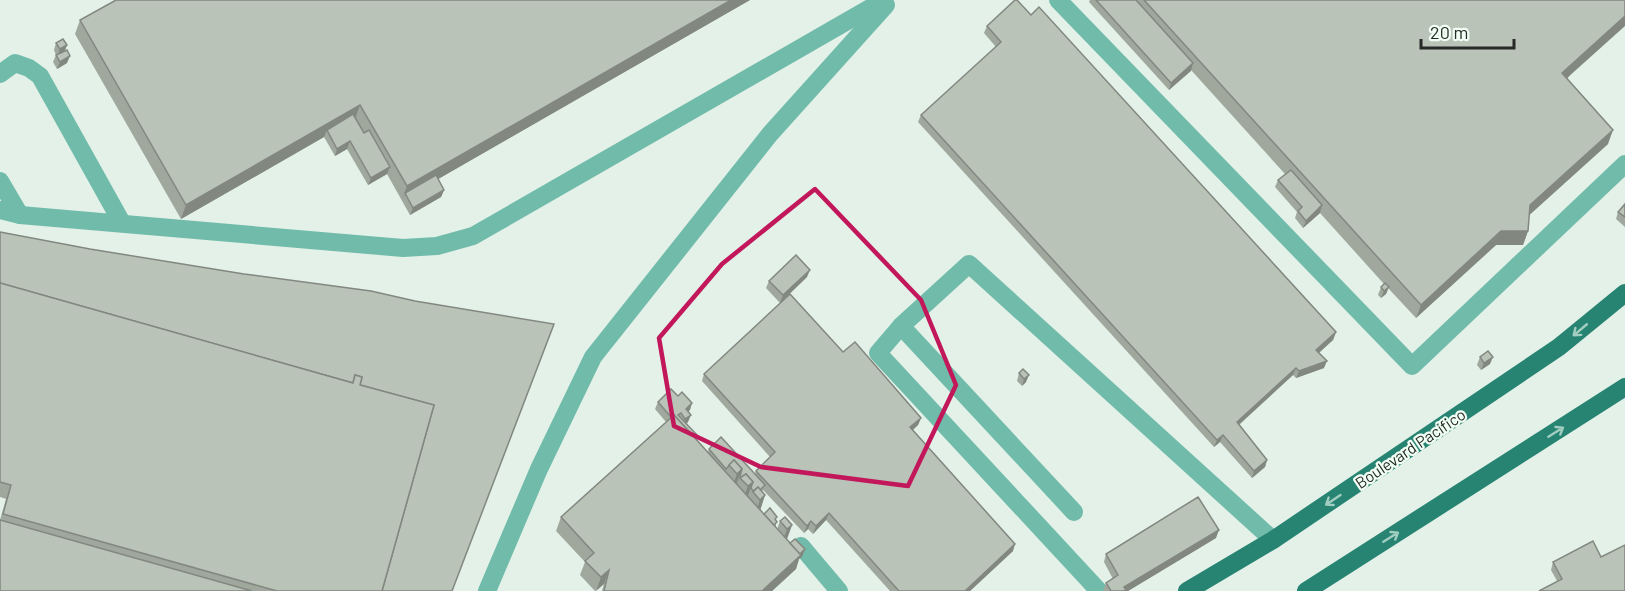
<svg xmlns="http://www.w3.org/2000/svg" width="1625" height="591" font-family="Barlow,sans-serif">
<style>
.lines{fill:none;stroke-linecap:round;stroke-linejoin:round}
.lane{stroke:#71bbaa;stroke-width:18}
.primary{stroke:#288472;stroke-width:18}
.wall{fill:#a0a89d}
.shaded-wall{fill:#828880}
.building{fill:#bac3b7;stroke:#828880;stroke-width:1.5}
.oneway{stroke:#a1cec1}
.marked{fill:none;stroke:#c2185b;stroke-width:4.5;stroke-linejoin:round}
.labels{text-anchor:middle;dominant-baseline:central;stroke-width:4.5;stroke-linejoin:round;paint-order:stroke}
.street-label{font-size:16px;fill:#262b28;stroke:#f1fff5}
</style>
<rect width="100%" height="100%" fill="#e3f1e8"/>
<g class="lines">
<g class="lane">
<polyline points="1058,0 1412,366 1625,164"/>
<polyline points="0,74 15,63 29,68 40,76 122,223"/>
<polyline points="0,181 20,215"/>
<polyline points="0,210 20,215 403,248 437,246 473,236 884,0"/>
<polyline points="901,326 1074,512"/>
<polyline points="801,546 839,591"/>
<polyline points="487,591 539,469 593,357 770,134 886,5"/>
<polyline points="1099,591 878,353 901,326 969,264 1273,540"/>
</g>
<g class="primary">
<polyline points="1187,591 1273,540 1559,347 1625,293"/>
<polyline points="1306,591 1625,387"/>
</g>
</g>
<g class="wall">
<polygon points="116,0 750,0 438,179 444,190 441,197 410,215 387,174 368,185 347,149 335,156 324,137 181,219 75,34 80,20"/>
<polygon points="1090,0 1625,0 1567,79 1608,144 1529,215 1528,231 1523,245 1496,245 1416,318 1388,288 1386,294 1381,298 1378,295 1381,287 1384,284 1320,213 1303,228 1295,218 1297,212 1275,187 1278,180 1285,174 1191,70 1169,90 1089,2"/>
<polygon points="1031,15 1336,332 1333,340 1319,353 1324,368 1296,378 1293,375 1239,425 1267,460 1265,467 1252,478 1220,442 1214,447 918,122 921,115 996,47 984,33 987,26"/>
<polygon points="56,43 67,45 65,51 67,63 57,69 53,62 56,55 54,50"/>
<polygon points="1625,204 1625,227 1616,219 1618,212"/>
<polygon points="0,232 452,591 0,591 0,520 6,499 0,497"/>
<polygon points="807,277 780,303 766,288 769,281"/>
<polygon points="843,352 921,418 918,425 913,430 1013,551 970,591 890,591 826,520 813,534 808,529 804,533 763,490 762,492 765,495 760,510 764,514 776,520 776,527 777,529 780,521 792,525 787,539 802,557 799,559 796,569 772,591 602,591 604,584 595,591 580,575 585,562 556,531 561,517 666,422 655,409 658,402 678,396 692,403 688,411 688,422 686,424 696,439 708,452 709,449 755,474 756,471 770,457 702,381 704,374"/>
<polygon points="1480,357 1490,364 1481,370 1477,365"/>
<polygon points="1023,369 1026,382 1022,386 1017,381 1019,373"/>
<polygon points="1216,538 1128,591 1103,591 1106,583 1113,579 1104,562 1106,554"/>
<polygon points="1601,557 1557,581 1551,570 1553,562"/>
</g>
<g class="shaded-wall">
<polygon points="731,0 750,0 407,197 405,193 402,200 407,186"/>
<polygon points="1625,16 1625,26 1557,87 1562,73"/>
<polygon points="67,45 64,52 57,57 60,49"/>
<polygon points="70,56 67,63 57,69 60,62"/>
<polygon points="1193,63 1191,71 1169,90 1171,83"/>
<polygon points="360,105 355,119 327,130 324,137 181,219 186,205"/>
<polygon points="1613,130 1608,144 1525,219 1530,205"/>
<polygon points="350,141 347,149 335,156 337,149"/>
<polygon points="390,167 387,174 368,185 371,178"/>
<polygon points="444,190 441,197 410,215 413,208"/>
<polygon points="1322,205 1320,213 1303,228 1306,221"/>
<polygon points="1501,231 1528,231 1523,245 1496,245 1416,318 1421,305"/>
<polygon points="810,270 807,277 780,303 783,295"/>
<polygon points="1389,287 1386,294 1381,298 1384,291"/>
<polygon points="1336,332 1333,340 1314,357 1316,350"/>
<polygon points="1493,357 1490,364 1481,370 1484,363"/>
<polygon points="1327,361 1324,368 1296,378 1299,371"/>
<polygon points="1296,368 1293,375 1234,429 1237,422"/>
<polygon points="1029,375 1026,382 1022,386 1024,379"/>
<polygon points="692,403 690,410 683,416 686,409"/>
<polygon points="691,415 688,422 682,427 685,419"/>
<polygon points="921,418 918,425 907,435 910,427"/>
<polygon points="1223,435 1220,442 1214,447 1217,440"/>
<polygon points="1267,460 1265,467 1252,478 1254,471"/>
<polygon points="742,469 735,488 730,493 737,474"/>
<polygon points="753,482 746,501 741,505 748,486"/>
<polygon points="765,495 759,514 753,519 760,500"/>
<polygon points="829,513 826,520 813,534 816,526"/>
<polygon points="811,521 808,529 804,533 807,526"/>
<polygon points="792,525 785,544 780,548 787,529"/>
<polygon points="1219,530 1216,538 1128,591 1123,591 1124,587"/>
<polygon points="1015,544 1013,551 970,591 965,591"/>
<polygon points="805,549 802,557 799,559 796,569 772,591 762,591"/>
<polygon points="609,570 604,584 596,591 601,577"/>
</g>
<g class="building">
<polygon points="116,0 731,0 407,186 360,105 186,205 80,20"/>
<polygon points="1015,0 1017,0 1031,15 1039,7 1336,332 1316,350 1327,361 1299,371 1296,368 1237,422 1267,460 1254,471 1223,435 1217,440 921,115 1001,42 987,26"/>
<polygon points="1096,0 1136,0 1193,63 1171,83"/>
<polygon points="1144,0 1625,0 1625,16 1562,73 1613,130 1530,205 1528,231 1501,231 1421,305"/>
<polygon points="63,39 67,45 60,49 56,43"/>
<polygon points="67,50 70,56 60,62 56,55"/>
<polygon points="353,114 364,133 369,130 390,167 371,178 350,141 337,149 327,130"/>
<polygon points="1291,170 1322,205 1306,221 1298,211 1302,207 1278,180"/>
<polygon points="436,175 444,190 413,208 405,193"/>
<polygon points="1625,204 1625,217 1618,212"/>
<polygon points="0,232 90,249 244,274 371,291 415,301 554,324 452,591 382,591 434,405 360,385 362,377 355,375 353,383 0,283"/>
<polygon points="796,255 810,270 783,295 769,281"/>
<polygon points="0,283 353,383 355,375 362,377 360,385 434,405 382,591 277,591 3,514 11,485 0,482"/>
<polygon points="1385,283 1389,287 1384,291 1381,287"/>
<polygon points="790,294 843,352 855,342 921,418 910,427 1015,544 965,591 899,591 829,513 816,526 811,521 807,526 756,471 775,452 704,374"/>
<polygon points="1488,351 1493,357 1484,363 1480,357"/>
<polygon points="1023,369 1029,375 1024,379 1019,373"/>
<polygon points="671,389 678,396 682,392 692,403 686,409 691,415 685,419 681,413 678,415 698,436 695,438 674,415 671,417 658,402"/>
<polygon points="674,415 801,555 762,591 604,591 609,570 601,577 585,561 594,553 561,517"/>
<polygon points="721,437 765,485 760,490 758,487 753,491 751,488 753,482 746,474 741,477 740,476 742,469 734,460 726,469 709,449"/>
<polygon points="734,460 742,469 737,474 729,465"/>
<polygon points="746,474 753,482 748,486 740,478"/>
<polygon points="758,487 765,495 760,500 753,492"/>
<polygon points="1198,497 1219,530 1124,587 1126,590 1124,591 1111,591 1106,583 1118,575 1106,554"/>
<polygon points="770,508 777,517 775,519 777,522 774,525 764,514"/>
<polygon points="785,517 792,525 787,529 780,521"/>
<polygon points="0,520 252,591 0,591"/>
<polygon points="795,539 805,549 800,554 790,543"/>
<polygon points="1593,541 1601,557 1625,545 1625,591 1539,591 1562,579 1553,562"/>
</g>
<defs><path id="oneway-shaft" d="M-6 0H5M1.5-3L5.5 0L1.5 3" fill="none" stroke-width="1.6" stroke-linecap="round" stroke-linejoin="round" transform="scale(1.5)"/></defs>
<g class="oneway">
<use href="#oneway-shaft" transform="translate(1580 330) rotate(140)"/>
<use href="#oneway-shaft" transform="translate(1556 432) rotate(-32)"/>
<use href="#oneway-shaft" transform="translate(1333 500) rotate(146)"/>
<use href="#oneway-shaft" transform="translate(1391 537) rotate(-32)"/>
</g>
<path class="marked" d="M815,189l106,111 35,85 -48,101 -147,-19 -87,-41 -15,-88 63,-74z"/>
<g class="labels">
<g class="street-label">
<text transform="translate(1410 448) rotate(-34)">Boulevard Pacífico</text>
</g>
</g>
<path d="M1421 39v9h93v-9" fill="none" stroke="#262b28" stroke-width="3"/>
<text x="1430" y="39" font-size="18" fill="#262b28" stroke="#f1fff5" stroke-width="4.5" paint-order="stroke">20 m</text>
</svg>
